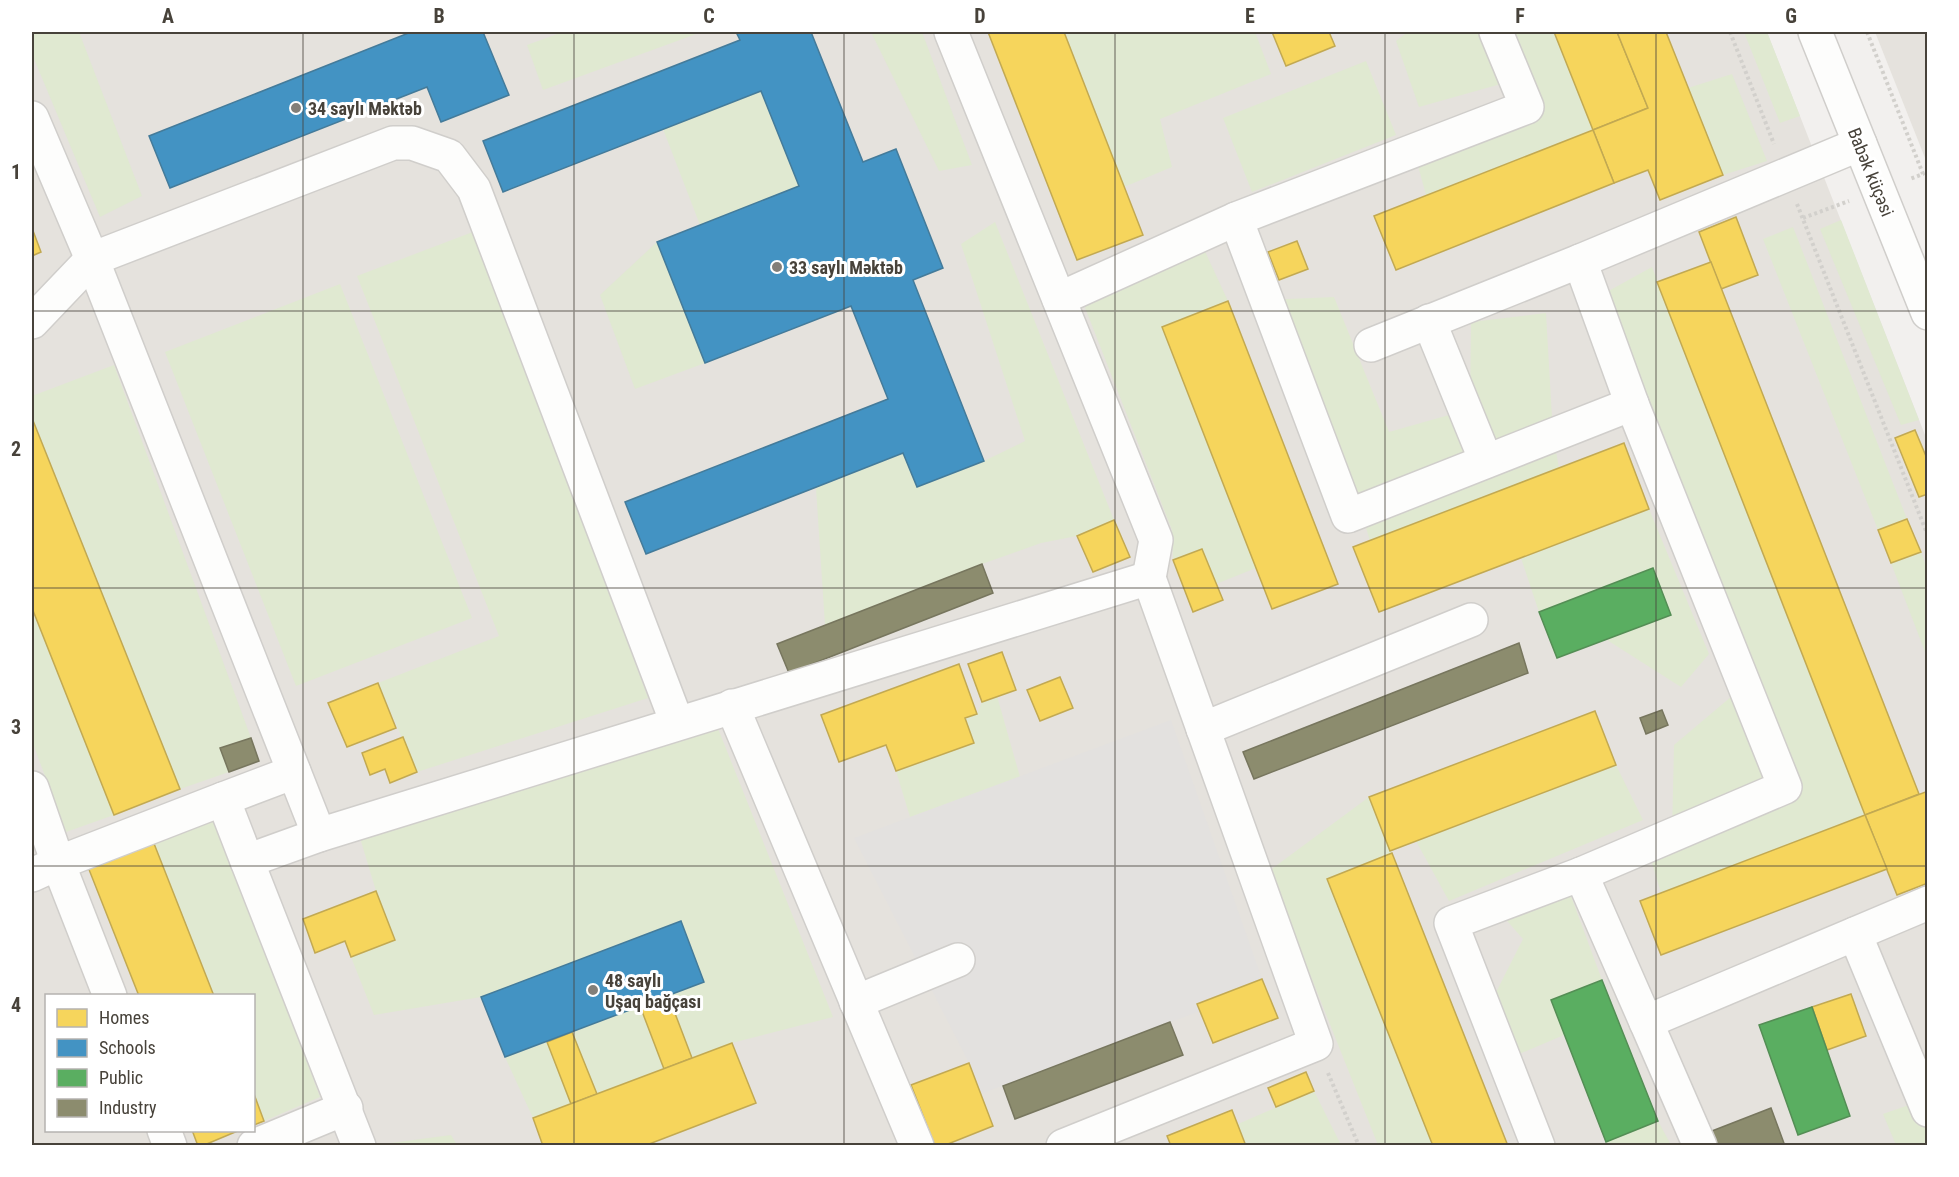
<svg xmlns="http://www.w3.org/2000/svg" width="1959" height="1177" font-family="'Roboto Condensed',sans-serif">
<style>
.residential{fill:#e5e2dd;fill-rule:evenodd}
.green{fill:#e0e9d1}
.parking{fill:#e3e1df}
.homes{fill:#f6d55c;stroke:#c2a952;stroke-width:1.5}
.schools{fill:#4393c3;stroke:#447b9a;stroke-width:1.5}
.public{fill:#5aae61;stroke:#548e55;stroke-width:1.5}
.industry{fill:#8c8c6e;stroke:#77765e;stroke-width:1.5}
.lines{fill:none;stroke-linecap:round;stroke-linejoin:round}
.minor-casing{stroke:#d0cecb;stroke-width:36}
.path{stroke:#d2d0cc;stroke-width:4;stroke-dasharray:3 3;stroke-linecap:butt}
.minor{stroke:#fdfdfc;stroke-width:33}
.grid{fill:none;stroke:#47423a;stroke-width:1.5;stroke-opacity:0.55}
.poi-dot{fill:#837f79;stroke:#fff;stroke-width:2}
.labels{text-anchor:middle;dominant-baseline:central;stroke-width:6;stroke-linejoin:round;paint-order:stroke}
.poi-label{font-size:18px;font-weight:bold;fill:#47423a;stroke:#fff;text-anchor:start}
.street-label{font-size:18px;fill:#47423a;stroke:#fff}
.neatline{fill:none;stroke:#47423a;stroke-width:2}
.grid-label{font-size:20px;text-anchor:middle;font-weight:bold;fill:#47423a}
</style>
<rect width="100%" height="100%" fill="#f2f0ee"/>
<g class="residential">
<path d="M32,32h1735l160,408v705h-1895zM46,996h208v134h-208z"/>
<polygon points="1875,32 1927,32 1927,163"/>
</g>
<g class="green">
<polygon points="32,32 79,32 142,196 100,217 32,54"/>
<polygon points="563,32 699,32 699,33 543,90 527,45"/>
<polygon points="871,32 922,32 972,165 939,171"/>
<polygon points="1064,32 1255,32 1271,74 1160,119 1172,167 1124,187"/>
<polygon points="1408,32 1496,32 1515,80 1419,107 1396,41"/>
<polygon points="1511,32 1554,32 1593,130 1426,195 1414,151 1527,107"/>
<polygon points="1744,32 1767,32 1800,116 1780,123"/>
<polygon points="1366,61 1396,135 1252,192 1223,118"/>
<polygon points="1732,74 1767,161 1723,175 1688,88"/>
<polygon points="761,91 799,186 700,225 663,129"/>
<polygon points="1841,220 1919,420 1901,425 1820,229"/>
<polygon points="995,222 1114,520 1077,536 1041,543 982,564 825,625 816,488 903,453 917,487 984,461 1025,441 961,244"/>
<polygon points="1793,227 1907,519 1878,530 1763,239"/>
<polygon points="478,230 648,698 417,772 378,683 499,636 357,276"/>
<polygon points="657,242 705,363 635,389 600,295"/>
<polygon points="1202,245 1228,301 1163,327 1256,568 1216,584 1202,549 1173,560 1172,530 1084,305"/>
<polygon points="1652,267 1865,815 1661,893 1647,846 1672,835 1674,745 1745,685 1594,299"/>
<polygon points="340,284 472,618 296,686 165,352"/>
<polygon points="1334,297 1389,432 1470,409 1471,322 1546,313 1553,435 1559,468 1370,541 1361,511 1267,300"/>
<polygon points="114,365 251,738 221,748 229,772 180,789 32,418 32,396"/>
<polygon points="1649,509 1709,654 1681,687 1607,640 1671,615 1653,568 1539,612 1521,558"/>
<polygon points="1921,552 1927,569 1927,657 1891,563"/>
<polygon points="32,608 114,815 66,832 32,741"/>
<polygon points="997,696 1020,777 910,817 896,771 974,743 965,718 977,714 982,702"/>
<polygon points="717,726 833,1017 732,1043 692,1058 668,995 704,981 680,921 481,997 374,1015 351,957 376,891 360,838"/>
<polygon points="1616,765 1643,820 1449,901 1416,841"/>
<polygon points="1369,797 1392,853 1327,879 1433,1145 1378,1145 1269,871"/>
<polygon points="215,817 320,1097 264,1121 254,1094 254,996 214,995 153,841"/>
<polygon points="1565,880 1602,980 1551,1000 1564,1035 1505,1060 1486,1012 1523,939 1494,906"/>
<polygon points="640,1006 664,1069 597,1094 572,1032"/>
<polygon points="547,1042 571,1104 533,1118 505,1057"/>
<polygon points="1314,1091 1341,1145 1246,1145 1238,1124"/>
<polygon points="1923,1100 1927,1110 1927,1145 1896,1145 1883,1114"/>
<polygon points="1658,1121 1671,1145 1603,1146 1606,1142"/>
<polygon points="451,1135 457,1145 392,1146 391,1143"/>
</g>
<polygon class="parking" points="1171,720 1262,979 1197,1003 1200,1011 981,1094 969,1063 854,838"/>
<g class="homes">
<polygon points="988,32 1064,32 1143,235 1077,260"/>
<polygon points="1272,32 1329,32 1335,46 1286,66"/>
<polygon points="1554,32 1617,32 1648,108 1593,130"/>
<polygon points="1617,32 1666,32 1723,175 1660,200 1648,170 1614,183 1593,130 1648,108"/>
<polygon points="1593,130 1614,183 1396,270 1374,216"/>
<polygon points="1736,217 1758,275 1721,289 1699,232"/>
<polygon points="32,228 41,252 32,256"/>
<polygon points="1297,241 1308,269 1279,280 1268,252"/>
<polygon points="1711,262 1919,794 1865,815 1657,282"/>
<polygon points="1228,301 1338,584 1272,609 1162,327"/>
<polygon points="32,418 180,789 114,815 32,608"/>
<polygon points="1915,430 1928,461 1928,494 1919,497 1895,438"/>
<polygon points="1624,443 1649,509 1379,612 1353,547"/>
<polygon points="1907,519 1921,552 1891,563 1878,530"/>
<polygon points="1114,520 1130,557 1093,572 1077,536"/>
<polygon points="1202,549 1223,600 1193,612 1173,560"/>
<polygon points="1002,652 1016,690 982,702 968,664"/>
<polygon points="959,664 977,714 965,718 974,743 896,771 886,745 839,762 821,715"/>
<polygon points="1060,677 1073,708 1040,721 1027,690"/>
<polygon points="378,683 396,728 347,747 328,703"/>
<polygon points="1595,711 1616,765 1390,851 1369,797"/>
<polygon points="403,737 417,772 390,783 385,769 370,775 362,753"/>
<polygon points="1928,791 1928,883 1897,895 1865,815"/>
<polygon points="1865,815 1887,869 1661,955 1640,901"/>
<polygon points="153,841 214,996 139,996 88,867"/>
<polygon points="1392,853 1508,1146 1433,1146 1327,879"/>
<polygon points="376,891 395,940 351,957 345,941 315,953 303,919"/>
<polygon points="1262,979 1278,1018 1213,1043 1197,1004"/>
<polygon points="1851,994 1866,1036 1827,1050 1812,1007"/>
<polygon points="668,995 692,1058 664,1069 640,1006"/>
<polygon points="572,1032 597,1094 571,1104 547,1042"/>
<polygon points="732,1043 756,1103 644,1146 543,1146 533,1118"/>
<polygon points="969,1063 993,1126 943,1146 935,1146 911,1085"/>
<polygon points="1306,1072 1314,1091 1276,1107 1268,1088"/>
<polygon points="254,1094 264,1121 254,1125"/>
<polygon points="1232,1110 1246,1146 1171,1146 1167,1136"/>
<polygon points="192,1130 240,1130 202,1146 198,1146"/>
</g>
<g class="schools">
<polygon points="411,32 483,32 509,95 441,122 427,87 170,188 149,136"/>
<polygon points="736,32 811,32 863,162 896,149 943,268 913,280 984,461 917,487 903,453 646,554 625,502 888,399 851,306 705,363 657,242 799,186 761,91 503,192 483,141 740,40"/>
<polygon points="681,921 704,982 505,1057 481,997"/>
</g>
<g class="public">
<polygon points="1653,568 1671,615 1557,658 1539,612"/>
<polygon points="1602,980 1658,1121 1606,1142 1551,1000"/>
<polygon points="1812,1007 1850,1116 1798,1135 1759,1025"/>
</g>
<g class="industry">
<polygon points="982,564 993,593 789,673 777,644"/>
<polygon points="1519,643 1528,673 1254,779 1243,752"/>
<polygon points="1662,710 1668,725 1646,734 1640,718"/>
<polygon points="251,738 259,761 229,772 220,748"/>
<polygon points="1170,1022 1183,1055 1015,1119 1003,1086"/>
<polygon points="1771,1108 1785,1146 1718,1146 1712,1131"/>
</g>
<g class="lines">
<defs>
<g id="minor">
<polyline points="951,32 1156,540 1149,578"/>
<polyline points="1496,32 1527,107 1236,219 1348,516 1632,404 1580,261 1860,144"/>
<polyline points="1815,32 1928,313"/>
<polyline points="32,118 92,259 319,835"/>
<polyline points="1059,299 1236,219"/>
<polyline points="1429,321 1486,461"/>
<polyline points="32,322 92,259 393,143 412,143 449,156 474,189 677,723"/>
<polyline points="1371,345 1580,261"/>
<polyline points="1632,404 1785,787 1581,874 1646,1022 1928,903"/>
<polyline points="732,706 917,1146"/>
<polyline points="1203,729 1471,620"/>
<polyline points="32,788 58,863 223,799 247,861"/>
<polyline points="223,799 294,772"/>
<polyline points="32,875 58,863 110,996"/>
<polyline points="1855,934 1928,1110"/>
<polyline points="856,1002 958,960"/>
<polyline points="1646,1022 1700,1146"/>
<polyline points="164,1130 170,1146"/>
<polyline points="254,1146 346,1108"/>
<polyline points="359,1146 247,861 319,835 1149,578 1316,1044 1063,1146"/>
<polyline points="1538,1146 1451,923 1581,874"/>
</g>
</defs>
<use href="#minor" class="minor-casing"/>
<g class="path">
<polyline points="1730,32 1774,144"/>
<polyline points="1867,32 1923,174 1910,179"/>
<polyline points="1797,204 1928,536"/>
<polyline points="1803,218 1849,201"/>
<polyline points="1328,1073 1359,1146"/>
</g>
<use href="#minor" class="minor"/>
</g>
<path class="grid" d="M303,32v1114M574,32v1114M844,32v1114M1115,32v1114M1385,32v1114M1656,32v1114M32,311h1896M32,588h1896M32,866h1896"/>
<g class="poi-dot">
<circle cx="296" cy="108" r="6"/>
<circle cx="777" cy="267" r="6"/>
<circle cx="593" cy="990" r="6"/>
</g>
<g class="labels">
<g class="poi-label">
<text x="308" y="108">34 saylı Məktəb</text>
<text x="789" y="267">33 saylı Məktəb</text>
<text x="605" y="980">48 saylı<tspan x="605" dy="21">Uşaq bağçası</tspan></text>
</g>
<g class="street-label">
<text transform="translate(1871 172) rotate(68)">Babək küçəsi</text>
</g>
</g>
<rect width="1959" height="1177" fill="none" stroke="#ffffff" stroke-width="66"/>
<rect x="45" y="994" width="210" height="138" fill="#ffffff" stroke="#b5b3b0" stroke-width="1.5"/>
<rect x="57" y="1009" width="30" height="18" fill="#f6d55c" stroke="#b5b3b0" stroke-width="1.5"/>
<text x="99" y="1024" font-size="18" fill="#47423a">Homes</text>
<rect x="57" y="1039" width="30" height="18" fill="#4393c3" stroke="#b5b3b0" stroke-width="1.5"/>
<text x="99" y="1054" font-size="18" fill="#47423a">Schools</text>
<rect x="57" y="1069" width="30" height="18" fill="#5aae61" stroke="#b5b3b0" stroke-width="1.5"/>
<text x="99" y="1084" font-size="18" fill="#47423a">Public</text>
<rect x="57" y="1099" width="30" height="18" fill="#8c8c6e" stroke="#b5b3b0" stroke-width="1.5"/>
<text x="99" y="1114" font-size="18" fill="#47423a">Industry</text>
<rect x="33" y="33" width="1893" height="1111" class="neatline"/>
<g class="grid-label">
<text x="168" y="23">A</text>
<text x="439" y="23">B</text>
<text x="709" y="23">C</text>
<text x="980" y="23">D</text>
<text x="1250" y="23">E</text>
<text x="1520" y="23">F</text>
<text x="1791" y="23">G</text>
<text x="16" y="179">1</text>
<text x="16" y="456">2</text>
<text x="16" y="734">3</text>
<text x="16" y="1012">4</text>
</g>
</svg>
